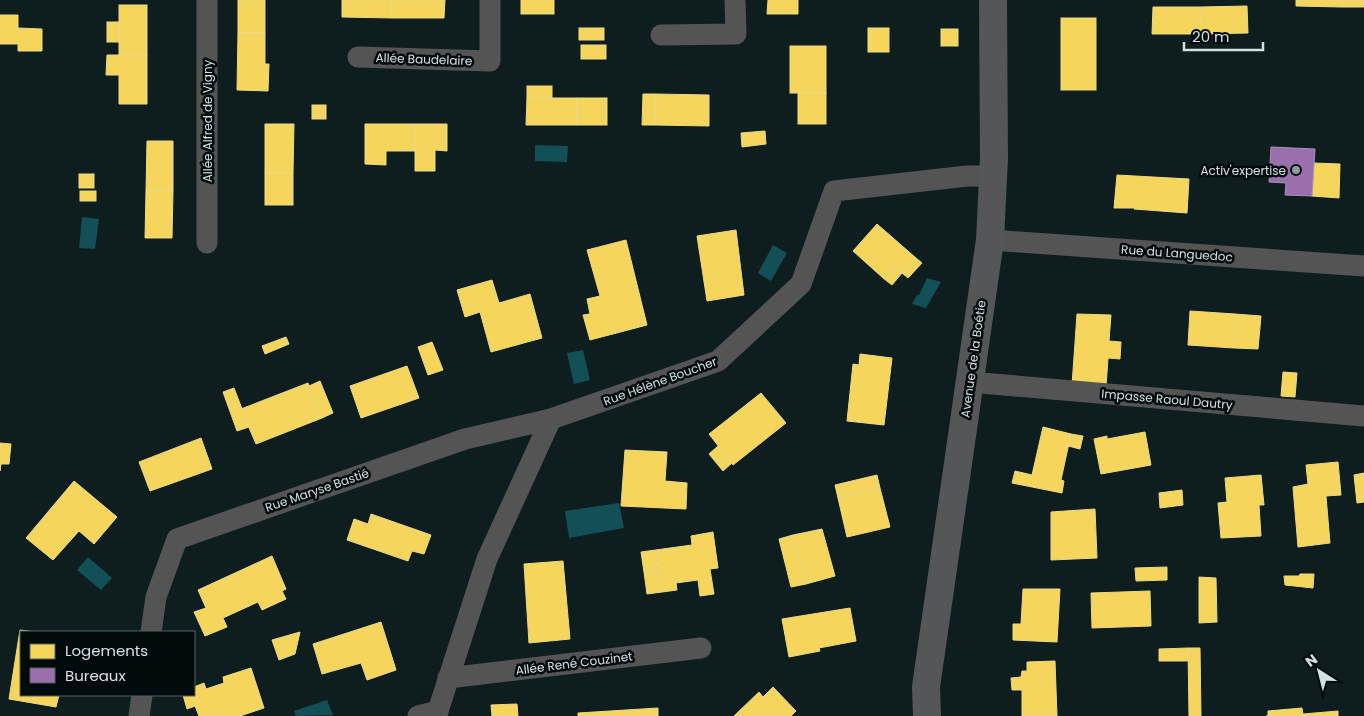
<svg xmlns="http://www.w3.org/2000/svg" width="1364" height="716" font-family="Poppins,sans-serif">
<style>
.water{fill:#134f56}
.homes{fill:#f6d55c;stroke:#ebd985}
.offices{fill:#9970ab;stroke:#aa92bc}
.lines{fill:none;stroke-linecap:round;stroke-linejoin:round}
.minor{stroke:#555455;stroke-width:21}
.secondary{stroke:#555657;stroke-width:28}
.poi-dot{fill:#8d9d9f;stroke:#020b0c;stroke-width:2}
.labels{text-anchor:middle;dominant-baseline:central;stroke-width:5;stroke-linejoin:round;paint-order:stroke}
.street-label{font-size:12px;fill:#d2e2e4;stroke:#020b0c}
.poi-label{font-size:12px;fill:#d2e2e4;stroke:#020b0c;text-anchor:end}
</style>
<rect width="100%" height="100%" fill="#0e1e1f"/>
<g class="water">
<polygon points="535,145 568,146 567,162 535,161"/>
<polygon points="82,217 99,219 95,249 79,248"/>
<polygon points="773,245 787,253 771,281 758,273"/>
<polygon points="927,278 941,282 926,308 912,304 917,295 919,295"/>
<polygon points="583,350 590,380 574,384 567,353"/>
<polygon points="619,503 624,528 569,538 565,511"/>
<polygon points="88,557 112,578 101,590 77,570"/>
<polygon points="327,700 333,715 296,716 294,711"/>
</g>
<g class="homes">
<rect x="238" y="0" width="27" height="33"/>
<polygon points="342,0 392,0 392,18 342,17"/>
<polygon points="392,0 445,0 444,18 392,18"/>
<rect x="521" y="0" width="33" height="14"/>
<polygon points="768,0 798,0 798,14 767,14"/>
<polygon points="1296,0 1342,0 1341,7 1296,6"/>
<polygon points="1342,0 1364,0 1364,7 1341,7"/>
<rect x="119" y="5" width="28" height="50"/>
<polygon points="1247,6 1248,33 1200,34 1201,7"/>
<polygon points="1153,7 1201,7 1200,34 1152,34"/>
<polygon points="0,15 18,15 18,28 42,29 42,51 18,51 18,44 0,44"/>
<rect x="1061" y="18" width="35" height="72"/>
<rect x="107" y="22" width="12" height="20"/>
<rect x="579" y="28" width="25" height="12"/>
<rect x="868" y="28" width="21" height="24"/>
<rect x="941" y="29" width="17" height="17"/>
<polygon points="238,33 265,33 265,64 269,64 268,91 237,90"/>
<rect x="581" y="45" width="25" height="14"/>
<rect x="790" y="46" width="36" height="47"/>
<polygon points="107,55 147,55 147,104 119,104 119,75 106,75"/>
<rect x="527" y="86" width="25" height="12"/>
<rect x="798" y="93" width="28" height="31"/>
<polygon points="643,94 655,94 655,125 642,125"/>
<polygon points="655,94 709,95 709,126 655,125"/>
<polygon points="527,98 577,98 577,125 526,125"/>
<rect x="577" y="98" width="30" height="27"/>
<rect x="312" y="105" width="14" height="14"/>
<polygon points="265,124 294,124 293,173 265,173"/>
<polygon points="365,124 415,124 415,151 386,151 386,165 365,164"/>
<polygon points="415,124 447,124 447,151 435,150 435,171 415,171"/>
<polygon points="765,131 766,144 742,147 741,133"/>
<polygon points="147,141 173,141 173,191 146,191"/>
<polygon points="1314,163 1340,164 1339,198 1312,196"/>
<rect x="265" y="173" width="28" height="32"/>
<rect x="79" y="174" width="15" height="14"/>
<polygon points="1117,175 1189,179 1187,213 1134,209 1135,208 1114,208"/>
<rect x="80" y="191" width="16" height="10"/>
<polygon points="146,191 173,191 172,238 145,238"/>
<polygon points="877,224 916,258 902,273 894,266 883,278 853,251"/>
<polygon points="736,230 744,295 707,301 697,236"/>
<polygon points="626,240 647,325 590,340 583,315 590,314 587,299 600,296 587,250"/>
<polygon points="916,258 922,263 908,278 902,273"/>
<polygon points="894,266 902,273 892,285 883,278"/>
<polygon points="492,280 499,303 530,294 542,338 491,352 480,312 465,317 457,290"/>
<polygon points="1190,311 1235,314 1234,348 1188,345"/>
<polygon points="1077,314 1111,315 1109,341 1121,342 1120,359 1108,358 1106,387 1072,385"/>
<polygon points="1235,314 1261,316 1258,349 1234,348"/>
<polygon points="286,337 289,344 265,354 262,346"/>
<polygon points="432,342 443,370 428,375 418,347"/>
<polygon points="860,354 892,358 884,425 847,421 853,364 859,365"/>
<polygon points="407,366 419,398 361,418 350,386"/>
<polygon points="1283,372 1297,373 1295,397 1281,396"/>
<polygon points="320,381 333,413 322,418 309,386"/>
<polygon points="308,383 322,418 256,444 241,409"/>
<polygon points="234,388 249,427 237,431 223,392"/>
<polygon points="761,393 786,423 733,465 709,434"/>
<polygon points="1043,427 1071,434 1061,480 1064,481 1062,493 1012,483 1015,471 1032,475"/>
<polygon points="1145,432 1151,465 1101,474 1094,439 1107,436 1107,439"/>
<polygon points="1071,434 1083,436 1080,449 1068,446"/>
<polygon points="201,438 212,469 150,491 139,462"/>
<polygon points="0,443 11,444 9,464 1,464 0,471"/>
<polygon points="718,446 732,463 723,471 709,454"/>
<polygon points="625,450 667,452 665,481 687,483 686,509 621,506"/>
<polygon points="1338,462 1341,495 1326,496 1330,543 1298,547 1293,487 1308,484 1306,465"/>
<polygon points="1364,473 1364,502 1357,503 1354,475"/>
<polygon points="877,475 880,488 838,498 835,485"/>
<polygon points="1261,475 1264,505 1259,505 1261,536 1221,538 1218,503 1227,502 1225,478"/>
<polygon points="74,481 117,517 94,544 79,531 53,560 26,538"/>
<polygon points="880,488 890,527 847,537 838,498"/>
<polygon points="1182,490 1183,505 1160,508 1159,493"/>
<polygon points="1095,509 1097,558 1051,560 1051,512"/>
<polygon points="371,514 431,535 424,554 412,551 408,561 347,540 354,519 368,524"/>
<polygon points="822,529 835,576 806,584 793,535"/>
<polygon points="713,532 718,568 710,569 714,594 700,596 698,580 676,583 677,590 662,592 656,553 670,551 670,548 692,545 691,536"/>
<polygon points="793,535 806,584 791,587 779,539"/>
<polygon points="670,548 670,551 656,553 658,570 644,572 641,552"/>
<polygon points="272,556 286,589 282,591 286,599 262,610 258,602 223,618 227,627 205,636 194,612 206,608 198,590"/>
<polygon points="563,561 570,639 529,643 524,564"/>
<polygon points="1167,567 1167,580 1136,581 1135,568"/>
<polygon points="658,570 662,592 647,594 644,572"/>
<polygon points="1300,574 1314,574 1313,588 1285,585 1284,576 1299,576"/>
<polygon points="1199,577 1216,578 1217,622 1199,623"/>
<polygon points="1023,589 1060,589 1057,642 1013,640 1013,624 1021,624"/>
<polygon points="1150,591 1151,626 1092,628 1091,593"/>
<polygon points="850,608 856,641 819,648 820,651 789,657 782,619"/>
<polygon points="381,622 396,670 367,680 361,663 322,674 313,644"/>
<polygon points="20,630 36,632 21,632 21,695 59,695 56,707 9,699"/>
<polygon points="300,632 295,654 279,660 272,640"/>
<polygon points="1188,648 1200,648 1201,716 1189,716"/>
<polygon points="1188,648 1188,661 1159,661 1159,649"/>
<polygon points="1055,661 1057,716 1022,716 1022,690 1012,690 1011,678 1021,677 1022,671 1027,671 1027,662"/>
<polygon points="251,668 264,708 240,716 199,716 195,706 187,709 183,695 194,695 194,687 204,683 206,689 224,683 223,677"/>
<polygon points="773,687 796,711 791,716 734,716 759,692 763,697"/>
<polygon points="517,704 518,716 492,716 491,705"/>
<polygon points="658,708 658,716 578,716 578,713"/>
<polygon points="1302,708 1303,714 1338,711 1338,716 1266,716 1268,716 1268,711"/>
</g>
<polygon class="offices" points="1271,147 1315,149 1312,196 1285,195 1286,183 1269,182"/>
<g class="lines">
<g class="minor">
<polyline points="661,35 736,34 735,0"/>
<polyline points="358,57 490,61 490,0"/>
<polyline points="990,240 1364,266"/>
<polyline points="207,243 207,0"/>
<polyline points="970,382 1364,416"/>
<polyline points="151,632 156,597 177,539 465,439 551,419"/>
<polyline points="448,678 701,648"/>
<polyline points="139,716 142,695"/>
<polyline points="418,716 438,711"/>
<polyline points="437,716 438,711 487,559 551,419 718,361 801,284 834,191 967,176 993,176"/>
</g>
<polyline class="secondary" points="927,716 926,687 990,240 994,158 993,0"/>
</g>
<circle class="poi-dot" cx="1296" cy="170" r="5"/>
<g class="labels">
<g class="street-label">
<text transform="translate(424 59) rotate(2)">Allée Baudelaire</text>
<text transform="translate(207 121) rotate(-90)">Allée Alfred de Vigny</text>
<text transform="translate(1177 253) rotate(4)">Rue du Languedoc</text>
<text transform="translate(973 359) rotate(-82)">Avenue de la Boétie</text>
<text transform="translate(660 381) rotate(-20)">Rue Hélène Boucher</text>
<text transform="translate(1167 399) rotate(5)">Impasse Raoul Dautry</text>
<text transform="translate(317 490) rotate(-19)">Rue Maryse Bastié</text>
<text transform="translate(574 663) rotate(-7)">Allée René Couzinet</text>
</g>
<g class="poi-label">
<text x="1286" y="170">Activ'expertise</text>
</g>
</g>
<rect x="20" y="631" width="175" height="65" fill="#020b0c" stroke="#556162"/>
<rect x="30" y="644" width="25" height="15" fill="#f6d55c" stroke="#556162"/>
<text x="65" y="656" font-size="15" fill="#d2e2e4">Logements</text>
<rect x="30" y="668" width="25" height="15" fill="#9970ab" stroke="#556162"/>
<text x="65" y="681" font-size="15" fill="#d2e2e4">Bureaux</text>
<g transform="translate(1319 671) rotate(324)" stroke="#020b0c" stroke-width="4" paint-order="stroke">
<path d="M0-4L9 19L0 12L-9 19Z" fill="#d2e2e4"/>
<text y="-8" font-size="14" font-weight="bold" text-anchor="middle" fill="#d2e2e4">N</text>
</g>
<path d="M1184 42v8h79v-8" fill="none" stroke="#d2e2e4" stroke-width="2.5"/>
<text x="1192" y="42" font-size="15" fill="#d2e2e4" stroke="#020b0c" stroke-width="4" paint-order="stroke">20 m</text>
</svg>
